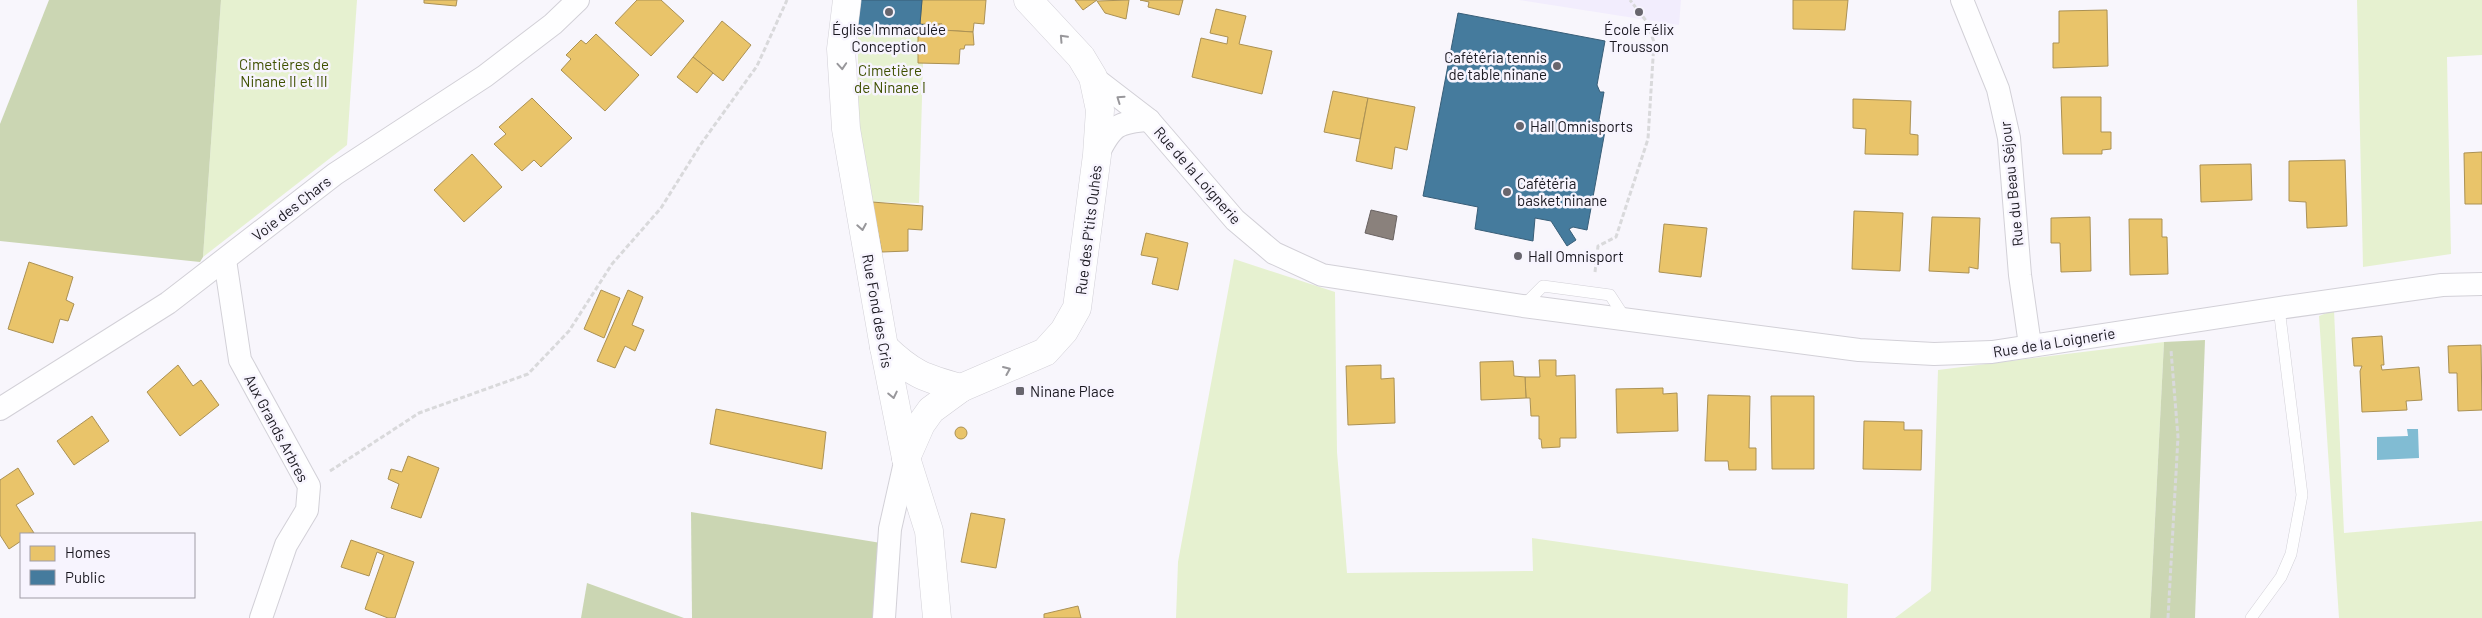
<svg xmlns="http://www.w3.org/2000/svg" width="2482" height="618" font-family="Barlow,sans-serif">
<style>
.built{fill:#f2edfd}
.green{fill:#e6f1d0}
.forest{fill:#cbd6b3}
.water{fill:#81bcd3}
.homes{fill:#e9c46a;stroke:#ab9154}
.public{fill:#457b9d;stroke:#385e78}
.industry{fill:#8a817c;stroke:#696261}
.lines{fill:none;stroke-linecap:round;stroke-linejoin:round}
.service-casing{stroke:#d2d0d7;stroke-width:12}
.minor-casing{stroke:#d2d0d7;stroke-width:24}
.tertiary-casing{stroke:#d2d0d7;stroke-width:29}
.path{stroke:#d9d9db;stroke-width:3;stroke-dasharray:5 2.5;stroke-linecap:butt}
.service{stroke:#fefeff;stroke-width:11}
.minor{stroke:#fefeff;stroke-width:22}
.tertiary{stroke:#fefeff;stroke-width:28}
.oneway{stroke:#98979b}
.poi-dot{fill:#68666e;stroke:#f7f4fe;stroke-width:2}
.labels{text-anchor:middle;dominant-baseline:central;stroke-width:5;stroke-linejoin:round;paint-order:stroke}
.poi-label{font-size:15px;fill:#1b1921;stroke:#f7f4fe;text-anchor:start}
.park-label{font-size:15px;fill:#3f5000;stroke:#f7f4fe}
.street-label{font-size:15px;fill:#1b1921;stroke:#f7f4fe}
</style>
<rect width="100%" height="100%" fill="#f8f6fc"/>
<polygon class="built" points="1519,0 1681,0 1679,25"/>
<g class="green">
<polygon points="221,0 357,0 347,145 203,257"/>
<polygon points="2357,0 2482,0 2482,55 2447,57 2451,254 2363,267"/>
<polygon points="858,33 918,36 918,63 923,63 919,203 873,202 858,117"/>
<polygon points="1234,259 1335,292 1337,452 1347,573 1533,571 1532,538 1848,584 1847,618 1176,618 1178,562"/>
<polygon points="2334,310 2344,533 2482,521 2482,618 2339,618 2319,316"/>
<polygon points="2164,342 2150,618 1895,618 1931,591 1938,370"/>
</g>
<g class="forest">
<polygon points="49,0 221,0 203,257 200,262 0,241 0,124"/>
<polygon points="2205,340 2195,618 2150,618 2164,342"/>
<polygon points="691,512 881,543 873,618 692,618"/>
<polygon points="587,583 684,618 581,618"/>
</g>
<polygon class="water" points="2407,429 2418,429 2419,458 2377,460 2377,437 2408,436"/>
<g class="homes">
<polygon points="424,0 457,0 456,6 424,3"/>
<polygon points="637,0 661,0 684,21 651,56 615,23"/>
<polygon points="922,0 986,0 984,24 974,23 973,32 942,30 942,24 920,24"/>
<polygon points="1075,0 1097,0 1083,10"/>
<polygon points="1129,0 1126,19 1105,13 1097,1"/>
<polygon points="1140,0 1183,0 1179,15 1148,7 1149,2"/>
<polygon points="1793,0 1848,0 1845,30 1793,29"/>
<polygon points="1216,9 1246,16 1239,44 1272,51 1262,94 1192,77 1201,38 1227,44 1228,37 1210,33"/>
<polygon points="2107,10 2108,66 2053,68 2053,43 2059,43 2059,11"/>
<polygon points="722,21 751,45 723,81 693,57"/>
<polygon points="942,24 942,30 973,32 974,45 965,45 964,49 960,49 959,64 918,63 918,36 924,36 924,25"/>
<polygon points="596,34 639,75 605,111 561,70 571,59 566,55 581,40 586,44"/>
<polygon points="693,57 713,73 697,93 677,77"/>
<polygon points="1333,91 1368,98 1360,139 1324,132"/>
<polygon points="2061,97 2101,97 2101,132 2111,132 2111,149 2102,150 2102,154 2063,154"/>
<polygon points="532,98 572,138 541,167 534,160 522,171 494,144 506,134 499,127"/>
<polygon points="1368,98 1415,107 1407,150 1395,147 1392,169 1356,161"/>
<polygon points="1853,99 1911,101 1910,134 1918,135 1918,155 1865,154 1866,129 1853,128"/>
<polygon points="2482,152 2482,204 2465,204 2464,153"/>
<polygon points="472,154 502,187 464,222 434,190"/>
<polygon points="2345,160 2347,226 2307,228 2306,202 2289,201 2289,161"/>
<polygon points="2251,164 2252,200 2201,202 2200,165"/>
<polygon points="872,202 923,206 922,230 908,229 908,251 882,252"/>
<polygon points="1854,211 1903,213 1900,271 1852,269"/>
<polygon points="1932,217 1980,218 1978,269 1969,267 1969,273 1929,271"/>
<polygon points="2090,217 2091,271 2061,272 2060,243 2051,243 2051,218"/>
<polygon points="2129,219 2162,219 2162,237 2167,237 2168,274 2130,275"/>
<polygon points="1664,224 1707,228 1701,277 1659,272"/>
<polygon points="1146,233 1188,243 1178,290 1152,284 1158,258 1141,255"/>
<polygon points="29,262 73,277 66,300 74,304 68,321 60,319 53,343 8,329"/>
<polygon points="601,290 620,298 604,338 584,329"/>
<polygon points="628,290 643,297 632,325 644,330 635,351 625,346 615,368 597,361"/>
<polygon points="2382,336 2384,365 2381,365 2382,370 2419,367 2422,400 2406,401 2407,410 2362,412 2360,371 2362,366 2354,366 2352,338"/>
<polygon points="2481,345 2482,410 2458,411 2457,373 2449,373 2448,346"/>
<polygon points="1539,360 1556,360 1556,376 1575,375 1576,438 1560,438 1560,447 1542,448 1541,439 1539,439 1539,416 1531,416 1530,398 1526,398 1525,377 1540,377"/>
<polygon points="1513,361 1514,376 1525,377 1526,398 1481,400 1480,362"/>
<polygon points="178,365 193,386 201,380 219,405 180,436 147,392"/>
<polygon points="1381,365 1381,379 1394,378 1395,423 1348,425 1346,366"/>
<polygon points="1663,388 1663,394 1677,393 1678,431 1617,433 1616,389"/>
<polygon points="1708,395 1750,396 1749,448 1756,448 1756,470 1729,470 1728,461 1705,461"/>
<polygon points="1771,396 1814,396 1814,469 1772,469"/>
<polygon points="716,409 826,432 822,469 710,444"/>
<polygon points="92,416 109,441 74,465 57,441"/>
<polygon points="1864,421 1904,422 1904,430 1922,430 1921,470 1863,469"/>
<circle cx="961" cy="433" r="6"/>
<polygon points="408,456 439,468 421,518 391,508 399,484 388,479 391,469 402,472"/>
<polygon points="18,468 34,494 16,505 34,533 21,534 21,541 9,549 0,535 0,480"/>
<polygon points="971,513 1005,519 996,568 961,562"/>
<polygon points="351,540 414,562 395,618 388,618 365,609 384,555 377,552 369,576 341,567"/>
<polygon points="1078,606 1081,618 1044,618 1044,614"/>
</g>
<g class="public">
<polygon points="858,0 922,0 920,24 924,25 924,36 855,33"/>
<polygon points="1458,13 1605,41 1597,85 1600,92 1604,92 1599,120 1605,131 1587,230 1573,227 1569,229 1576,240 1567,246 1551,221 1535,218 1533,241 1475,229 1478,207 1423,196"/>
</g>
<polygon class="industry" points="1371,210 1397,216 1393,240 1365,233"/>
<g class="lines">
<defs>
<g id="service">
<polyline points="1523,306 1543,286 1610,295 1625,318"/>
<polyline points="2251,618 2281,577 2291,554 2302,495 2279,308"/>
</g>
<g id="minor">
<polyline points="1962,0 1998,89 2009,138 2020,275 2030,345"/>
<polyline points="1093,77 1149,120 1235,220 1274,253 1322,275 1523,306 1859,350 1934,354 1992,352 2279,308 2442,285 2482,284"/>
<path d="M1098,154c14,-28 19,-32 51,-34"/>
<polyline points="225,260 240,360 309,486 307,510 286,545 261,618"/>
<polyline points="0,409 168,303 335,174 485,76 553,24 578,0"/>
<polyline points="884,618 890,529 906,458"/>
</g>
<g id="tertiary">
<polyline points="847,0 841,49 846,129 884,347 906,458 929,531 937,618"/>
<path d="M884,347c28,27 40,31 77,41"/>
<polyline points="906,458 921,424 931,410 961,388 1045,352 1064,331 1077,308 1097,155 1100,110 1093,77 1081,57 1028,0"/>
</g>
</defs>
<use href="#service" class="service-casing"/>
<use href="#minor" class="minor-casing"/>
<use href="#tertiary" class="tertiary-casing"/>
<g class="path">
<polyline points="1595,272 1598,246 1616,237 1648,139 1654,42 1647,22 1630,0"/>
<polyline points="330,471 419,413 528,374 569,331 612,264 661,208 701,144 757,66 787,0"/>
<polyline points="2168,618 2178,437 2171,350"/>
</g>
<use href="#service" class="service"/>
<use href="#minor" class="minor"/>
<use href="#tertiary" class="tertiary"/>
</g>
<defs><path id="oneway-chevron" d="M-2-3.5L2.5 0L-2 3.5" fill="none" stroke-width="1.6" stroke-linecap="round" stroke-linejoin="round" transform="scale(1.25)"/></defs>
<g class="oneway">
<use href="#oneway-chevron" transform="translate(1063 38) rotate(-133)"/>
<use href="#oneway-chevron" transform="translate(842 66) rotate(86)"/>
<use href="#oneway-chevron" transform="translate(1120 99) rotate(-145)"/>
<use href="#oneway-chevron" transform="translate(862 227) rotate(80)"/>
<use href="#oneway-chevron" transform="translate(1007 370) rotate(-23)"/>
<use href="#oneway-chevron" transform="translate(893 395) rotate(78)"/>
</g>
<g class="poi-dot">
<circle cx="889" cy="12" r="5"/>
<circle cx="1639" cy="12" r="5"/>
<circle cx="1557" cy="66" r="5"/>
<circle cx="1520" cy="126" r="5"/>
<circle cx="1507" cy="192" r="5"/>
<circle cx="1518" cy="256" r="5"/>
<rect x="1015" y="386" width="10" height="10" rx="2.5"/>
</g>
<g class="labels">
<g class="poi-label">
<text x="889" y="29" text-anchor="middle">Église Immaculée<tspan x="889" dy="17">Conception</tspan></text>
<text x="1639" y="29" text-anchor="middle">École Félix<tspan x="1639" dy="17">Trousson</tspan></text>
<text x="1547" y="57" text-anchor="end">Cafétéria tennis<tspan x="1547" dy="17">de table ninane</tspan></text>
<text x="1530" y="126">Hall Omnisports</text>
<text x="1517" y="183">Cafétéria<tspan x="1517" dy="17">basket ninane</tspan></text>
<text x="1528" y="256">Hall Omnisport</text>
<text x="1030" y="391">Ninane Place</text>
</g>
<g class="park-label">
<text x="284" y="64">Cimetières de<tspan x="284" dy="17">Ninane II et III</tspan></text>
<text x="890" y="70">Cimetière<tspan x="890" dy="17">de Ninane I</tspan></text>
</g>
<g class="street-label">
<text transform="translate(1198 175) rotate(49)">Rue de la Loignerie</text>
<text transform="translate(2011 184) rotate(-96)">Rue du Beau Séjour</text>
<text transform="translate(291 208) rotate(-38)">Voie des Chars</text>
<text transform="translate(1088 230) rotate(-83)">Rue des P'tits Ouhès</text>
<text transform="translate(878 311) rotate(80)">Rue Fond des Cris</text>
<text transform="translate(2054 342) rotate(-9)">Rue de la Loignerie</text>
<text transform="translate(277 428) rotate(62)">Aux Grands Arbres</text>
</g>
</g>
<rect x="20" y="533" width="175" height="65" fill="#f7f4fe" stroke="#9f9ca6"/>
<rect x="30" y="546" width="25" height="15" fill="#e9c46a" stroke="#9f9ca6"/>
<text x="65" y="558" font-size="15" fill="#1b1921">Homes</text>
<rect x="30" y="570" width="25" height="15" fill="#457b9d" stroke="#9f9ca6"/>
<text x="65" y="583" font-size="15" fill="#1b1921">Public</text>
</svg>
